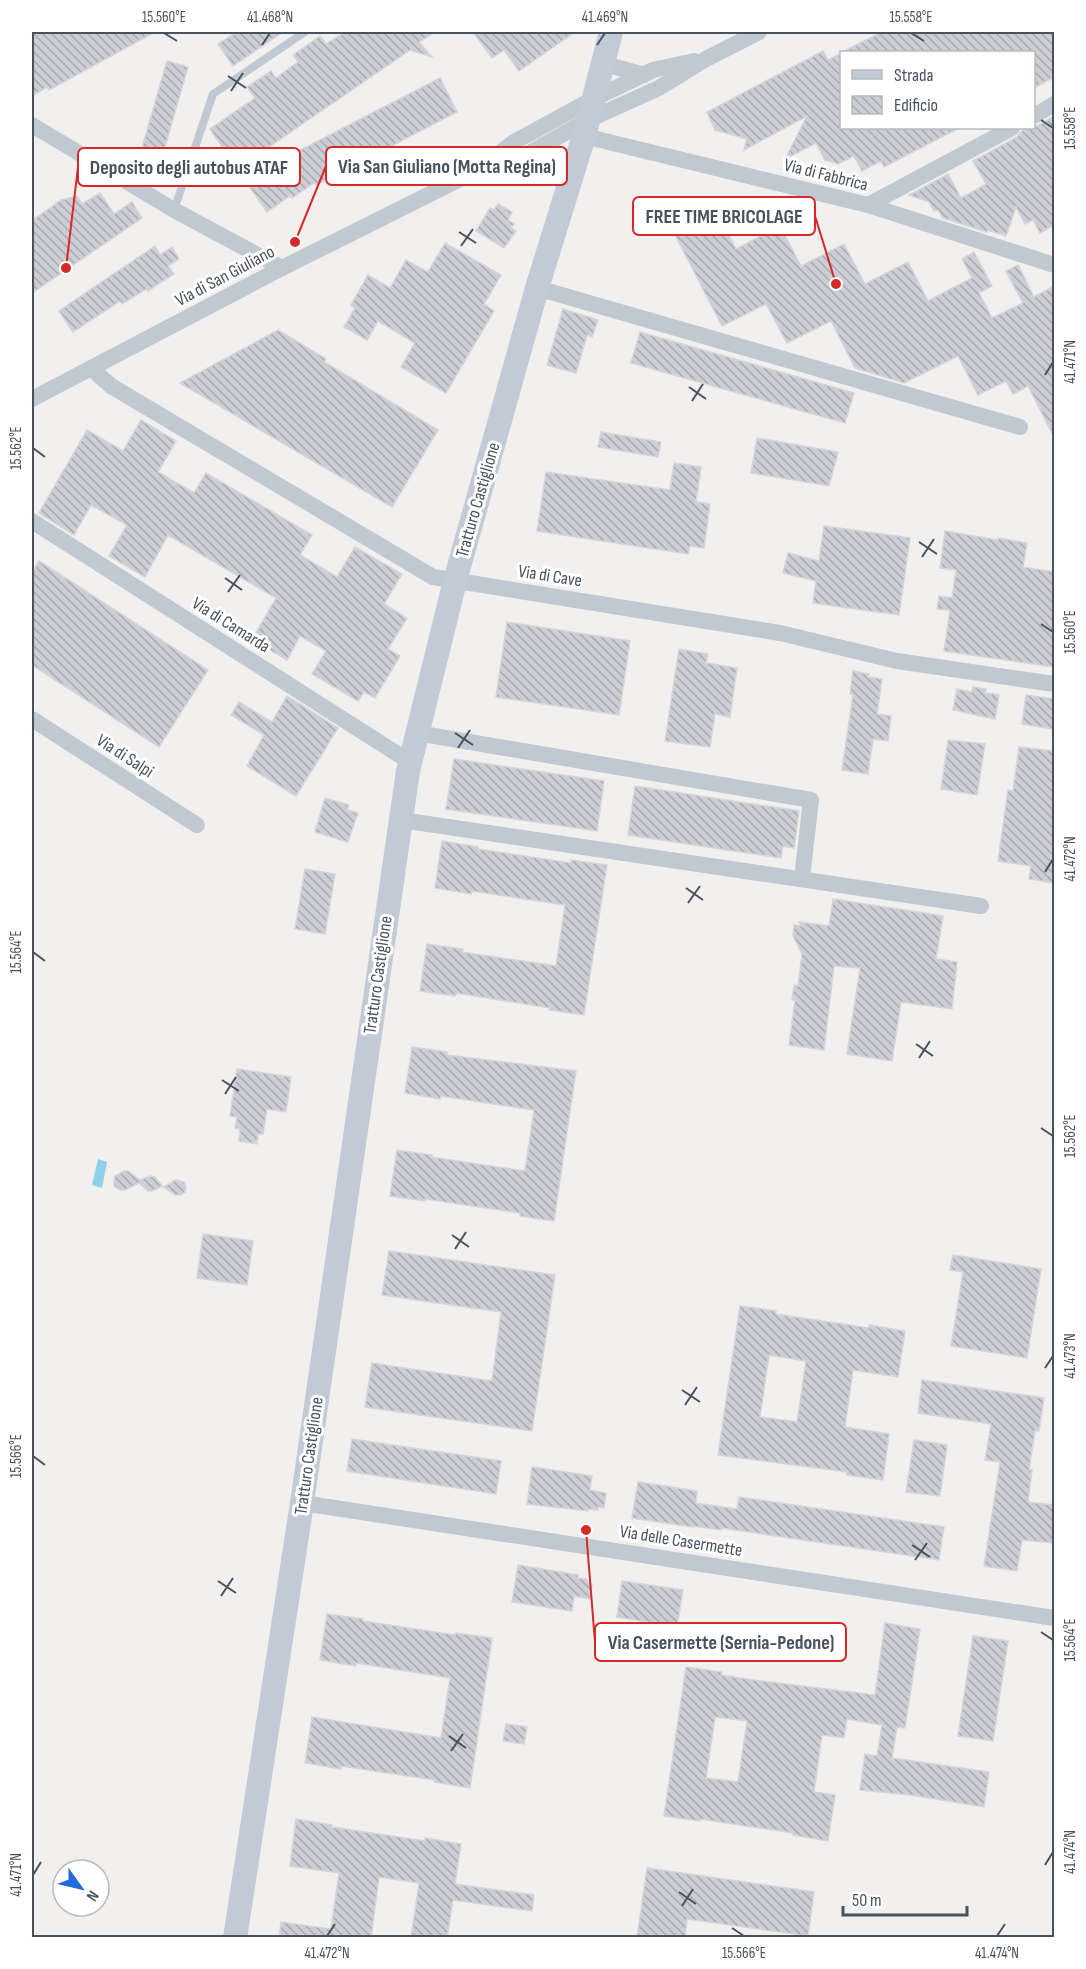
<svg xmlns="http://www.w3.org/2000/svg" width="1086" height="1969" font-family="'Sofia Sans Condensed',sans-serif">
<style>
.water{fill:#8ed2e9}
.building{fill:url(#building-back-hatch);stroke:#d4d5db;stroke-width:1.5;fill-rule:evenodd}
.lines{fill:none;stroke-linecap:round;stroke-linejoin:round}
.lane{stroke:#c0c9d1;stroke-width:8}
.street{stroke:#c0c9d1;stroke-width:16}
.secondary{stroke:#c1cad5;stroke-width:24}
.ticks{fill:none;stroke:#48525c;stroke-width:2}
.labels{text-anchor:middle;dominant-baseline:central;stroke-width:6;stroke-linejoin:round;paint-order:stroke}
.street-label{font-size:18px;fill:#48525c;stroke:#fff}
.leader{fill:none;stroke:#d62828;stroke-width:2}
.callout-dot{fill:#d62828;stroke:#fff;stroke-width:2}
.callout{fill:#fff;stroke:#d62828;stroke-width:2}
.callout-label{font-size:20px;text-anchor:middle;font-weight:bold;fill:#48525c}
.neatline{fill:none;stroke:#48525c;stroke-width:2}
.ticks-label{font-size:15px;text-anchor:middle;fill:#48525c}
</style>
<defs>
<pattern id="building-back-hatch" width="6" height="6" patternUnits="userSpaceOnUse" patternTransform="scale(1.5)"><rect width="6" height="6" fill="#ccced4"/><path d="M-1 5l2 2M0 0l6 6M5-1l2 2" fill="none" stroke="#a8aaaf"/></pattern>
</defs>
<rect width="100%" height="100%" fill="#f2efef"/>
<polygon class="water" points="98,1159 107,1162 102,1188 92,1185"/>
<g class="building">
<polygon points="32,32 155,32 49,90 47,87 32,96"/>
<polygon points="237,32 283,32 233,66 218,44"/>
<polygon points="345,32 435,32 419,42 432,57 410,50 237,169 210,129 255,98 247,87 271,71 276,78 288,69 298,62 293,55 320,36 326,44"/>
<polygon points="473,32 575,32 519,71 504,50 492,58"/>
<polygon points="882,32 1054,32 1054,77 1034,88 1034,52 842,52"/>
<polygon points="823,51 828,60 842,53 842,128 959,128 884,167 881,161 862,171 854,156 838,164 825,160 816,143 785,159 807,116 744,150 747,139 715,130 707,112"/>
<polygon points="167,61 188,67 160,164 139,158"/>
<polygon points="440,78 457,112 316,185 314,183 292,198 290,196 267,212 244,179"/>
<polygon points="1054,116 1054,225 1040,233 1033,220 1025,224 1016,207 1006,236 988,230 987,232 943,218 938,210 934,211 929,202 909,195 948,174 961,198 986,184 973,161 1017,137 1022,131 1039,125"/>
<polygon points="100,193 114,214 132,202 142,218 32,293 32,221 61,200 77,196 82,204"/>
<polygon points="498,204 512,212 508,220 514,224 511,228 516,231 504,248 476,231 490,208 494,210"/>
<polygon points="716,209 736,249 780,226 801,266 844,244 865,284 908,262 928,301 972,278 962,259 974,252 992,286 979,293 992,318 1023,303 1006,271 1018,265 1034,297 1054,286 1054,437 1028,386 1013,394 1006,381 978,395 958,356 904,383 855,368 831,321 787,343 766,304 722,326 673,231"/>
<polygon points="445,243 501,275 484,304 494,311 446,393 401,367 415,343 378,321 367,340 344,327 355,308 351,305 368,275 390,288 406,260 428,272"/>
<polygon points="155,246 160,255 172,247 179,259 168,266 174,274 148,291 146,289 122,304 120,301 73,332 59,311"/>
<polygon points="563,309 598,320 592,337 587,335 576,373 547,365"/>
<polygon points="278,330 326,359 324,362 438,430 392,507 180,383"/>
<polygon points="640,332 854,393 845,423 631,363"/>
<polygon points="141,420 176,441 158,472 194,493 206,473 312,535 300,555 337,577 355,547 402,574 384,604 407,618 388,649 400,656 375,698 364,692 358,701 312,674 326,651 300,636 287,660 252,640 276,598 168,535 145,577 109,556 127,525 91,505 74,535 39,513 87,430 123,451"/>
<polygon points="601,432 661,442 658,457 598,447"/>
<polygon points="757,438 838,452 829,486 751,473"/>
<polygon points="674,463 701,467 696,502 710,504 704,548 690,546 688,554 537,531 546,472 670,490"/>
<polygon points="824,526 910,538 899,615 813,603 816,581 783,573 788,553 819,561"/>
<polygon points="945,531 998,540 998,538 1027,543 1023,567 1054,572 1054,667 944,651 950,610 937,609 939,596 952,598 956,570 940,568"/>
<polygon points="39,561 208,670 159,747 32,665 32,573"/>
<polygon points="507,622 630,641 619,715 496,697"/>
<polygon points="679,649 708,654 706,663 737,668 730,717 715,714 710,747 665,741"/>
<polygon points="853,671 869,674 868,677 882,679 877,714 891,716 888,741 873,739 868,774 842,770 853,695 850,694"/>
<polygon points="973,687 986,689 985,693 999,695 995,719 953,710 957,689 972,692"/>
<polygon points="1026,695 1054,699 1054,729 1022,724"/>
<polygon points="287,696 338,728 296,796 247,766 264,735 231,715 239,702 272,722"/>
<polygon points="948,740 985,744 977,795 941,789"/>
<polygon points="1019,747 1054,751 1054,883 1029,879 1031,866 998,861 1008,790 1013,791"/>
<polygon points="454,759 604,781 597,831 446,809"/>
<polygon points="635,786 799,811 794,848 783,846 781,858 628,835"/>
<polygon points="325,798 349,805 347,810 358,813 348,842 315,832"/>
<polygon points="442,841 478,847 478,849 571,863 571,860 607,865 584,1015 549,1010 550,1008 456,993 455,996 420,991 427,944 463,949 462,952 556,966 565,905 472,891 471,894 435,888"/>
<polygon points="305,869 335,874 325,934 295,929"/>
<polygon points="833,899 943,916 936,959 957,962 952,1009 901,1002 892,1061 847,1054 860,968 834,966 824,1050 789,1045 795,1000 792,1000 794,985 798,986 802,954 793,936 794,925 802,926 799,922 829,926"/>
<polygon points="412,1047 447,1052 447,1055 576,1071 554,1221 520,1216 520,1213 425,1199 425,1201 390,1196 397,1150 432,1155 431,1157 525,1171 534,1110 441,1096 440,1099 405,1093"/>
<polygon points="237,1069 291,1077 286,1112 267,1109 263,1134 258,1134 257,1144 239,1141 240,1129 235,1128 237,1117 230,1116"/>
<polygon points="124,1171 128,1171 140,1180 150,1176 155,1177 162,1186 152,1191 148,1191 139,1183 125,1190 120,1190 114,1186 114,1180 115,1176"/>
<polygon points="175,1180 184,1182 186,1187 185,1192 181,1195 175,1195 164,1187"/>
<polygon points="203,1234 253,1241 247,1285 197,1278"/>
<polygon points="389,1251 555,1275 532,1431 365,1407 372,1363 492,1381 501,1312 382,1295"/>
<polygon points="953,1255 1041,1269 1027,1358 951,1346 963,1272 950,1270"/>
<path d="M740,1306l36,5v3l93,14v-3l36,6 -7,46 -45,-7 -8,57 44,7 -6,46 -36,-5v-3l-129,-17zM769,1355l37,6 -9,61 -37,-5z"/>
<polygon points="922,1380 1044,1398 1039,1431 1035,1431 1029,1470 1032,1470 1028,1502 1054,1505 1054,1543 1022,1540 1017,1571 984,1566 1000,1462 985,1460 991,1424 918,1413"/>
<polygon points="352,1439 501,1461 496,1494 347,1471"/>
<polygon points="914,1440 947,1445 940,1496 906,1492"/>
<polygon points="532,1467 592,1476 590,1490 606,1493 604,1508 598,1507 598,1510 588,1509 588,1511 527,1504"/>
<polygon points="638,1482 697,1491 696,1503 737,1509 739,1497 944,1527 939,1560 722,1528 721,1530 692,1526 692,1527 632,1518"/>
<polygon points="518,1565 578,1575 578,1578 586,1579 588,1583 592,1584 590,1599 574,1596 572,1611 512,1602"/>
<polygon points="622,1581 683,1590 677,1627 617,1617"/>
<polygon points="327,1614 363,1619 363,1621 455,1635 456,1633 492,1638 470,1788 434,1782 435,1780 341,1766 341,1769 305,1763 312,1717 441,1738 450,1678 356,1663 356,1666 320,1660"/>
<path d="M885,1623l35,6 -15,99 -8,-1 -5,31 97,14 -5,35 -73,-12 -51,-5 5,-36 12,2 5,-31 -35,-6 -3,19 -22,-3 -8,57 21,3 -7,46 -35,-6v-2l-93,-14v2l-36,-5 22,-149 36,5 -1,3 32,5 122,15zM715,1717l32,4 -9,61 -32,-4z"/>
<polygon points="973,1636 1008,1641 993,1741 958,1736"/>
<polygon points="506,1724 527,1727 524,1744 503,1741"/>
<polygon points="296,1819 332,1825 332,1827 425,1841 425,1838 461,1844 455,1884 534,1895 532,1911 453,1900 447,1938 411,1938 419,1883 379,1877 371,1938 279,1938 281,1922 331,1929 339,1873 290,1866"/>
<polygon points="647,1868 814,1892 808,1936 687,1919 685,1938 637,1938"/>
</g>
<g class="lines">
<polyline class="lane" points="174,210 213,94 305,32"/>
<g class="street">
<polyline points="602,63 644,75"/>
<polyline points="1034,116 1054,104"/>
<polyline points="32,125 174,210 282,268"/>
<polyline points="584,136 868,205 1054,265"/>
<polyline points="543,145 575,165"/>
<polyline points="483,166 514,142 593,99 653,70 694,61"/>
<polyline points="868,205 1012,128"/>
<polyline points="537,288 1020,427"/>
<polyline points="91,368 111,386 433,577 780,633 897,661 1054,684"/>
<polyline points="32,399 282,268 478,170 519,159 588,120 659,88 706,59 759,32"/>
<polyline points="32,521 410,762"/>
<polyline points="32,719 197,825"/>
<polyline points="417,733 811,800 802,878"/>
<polyline points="401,820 981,906"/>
<polyline points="302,1503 1054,1618"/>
</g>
<polyline class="secondary" points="235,1938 302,1503 408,771 455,581 537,288 584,136 611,32"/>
</g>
<path class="ticks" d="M164,33l13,8M911,33l13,8M262,45l8,-12M597,45l8,-12M228,76l18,12M231,91l12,-18M1041,120l12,8M459,232l17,11M461,246l12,-17M1045,375l8,-13M689,387l17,12M692,401l11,-17M33,448l12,9M919,542l18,12M922,557l12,-18M225,578l17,12M228,592l12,-17M1041,624l12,8M455,733l18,12M458,748l12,-18M1045,872l8,-13M686,888l17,12M688,903l12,-17M33,952l12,9M916,1044l17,12M919,1058l11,-17M222,1080l17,11M225,1094l11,-17M1041,1128l12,8M452,1235l17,12M455,1249l11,-17M1045,1368l8,-12M682,1390l18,12M685,1405l12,-18M33,1456l12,9M912,1545l18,12M915,1560l12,-17M218,1581l18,12M221,1596l12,-18M1041,1632l12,8M449,1736l17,12M451,1751l12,-17M1045,1865l8,-13M33,1875l8,-13M679,1892l17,12M682,1906l11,-17M732,1928l12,8M327,1936l8,-12M997,1936l8,-12"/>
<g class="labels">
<g class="street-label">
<text transform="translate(826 175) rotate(14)">Via di Fabbrica</text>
<text transform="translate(225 276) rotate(-28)">Via di San Giuliano</text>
<text transform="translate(478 500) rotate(-74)">Tratturo Castiglione</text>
<text transform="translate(550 576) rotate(9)">Via di Cave</text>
<text transform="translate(231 625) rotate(32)">Via di Camarda</text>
<text transform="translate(125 756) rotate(33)">Via di Salpi</text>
<text transform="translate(378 975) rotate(-82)">Tratturo Castiglione</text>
<text transform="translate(309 1456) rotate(-82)">Tratturo Castiglione</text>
<text transform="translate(681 1541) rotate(9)">Via delle Casermette</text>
</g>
</g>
<path class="leader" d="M295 242L326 166M66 268L78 167M836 284L815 216M586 1530L595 1642"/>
<g class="callout-dot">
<circle cx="295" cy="242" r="6"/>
<circle cx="66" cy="268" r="6"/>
<circle cx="836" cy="284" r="6"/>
<circle cx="586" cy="1530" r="6"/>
</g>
<g class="callout">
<rect x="326" y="147" width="241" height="38" rx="6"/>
<rect x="78" y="148" width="222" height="38" rx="6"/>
<rect x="633" y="197" width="182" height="38" rx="6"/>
<rect x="595" y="1623" width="251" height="38" rx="6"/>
</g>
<g class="callout-label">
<text x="447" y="173">Via San Giuliano (Motta Regina)</text>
<text x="189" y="174">Deposito degli autobus ATAF</text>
<text x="724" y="223">FREE TIME BRICOLAGE</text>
<text x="721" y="1649">Via Casermette (Sernia-Pedone)</text>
</g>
<rect width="1086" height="1969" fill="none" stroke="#ffffff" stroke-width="66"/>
<rect x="840" y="51" width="195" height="78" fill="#ffffff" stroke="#b6babe" stroke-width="1.5"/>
<rect x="852" y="70" width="30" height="9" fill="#c1cad5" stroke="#b6babe" stroke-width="1.5"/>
<text x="894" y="81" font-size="18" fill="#48525c">Strada</text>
<rect x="852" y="96" width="30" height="18" fill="url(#building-back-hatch)" stroke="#b6babe" stroke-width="1.5"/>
<text x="894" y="111" font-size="18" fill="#48525c">Edificio</text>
<g transform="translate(81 1888) rotate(124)"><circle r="28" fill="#ffffff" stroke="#b6babe" stroke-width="1.5"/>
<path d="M0-4.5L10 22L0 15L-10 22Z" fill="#206adc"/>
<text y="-9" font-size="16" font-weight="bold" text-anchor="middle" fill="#48525c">N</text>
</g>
<path d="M843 1906v9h124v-9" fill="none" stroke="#48525c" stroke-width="3"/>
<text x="852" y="1906" font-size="18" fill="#48525c" stroke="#ffffff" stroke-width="4.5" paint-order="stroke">50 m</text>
<rect x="33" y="33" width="1020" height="1903" class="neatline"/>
<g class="ticks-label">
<text x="164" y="22">15.560°E</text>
<text x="270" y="22">41.468°N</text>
<text x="605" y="22">41.469°N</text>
<text x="911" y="22">15.558°E</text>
<text transform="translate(1070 128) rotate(-90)" y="5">15.558°E</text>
<text transform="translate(1070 362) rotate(-90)" y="5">41.471°N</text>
<text transform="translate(16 448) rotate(-90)" y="5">15.562°E</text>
<text transform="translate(1070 632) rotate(-90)" y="5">15.560°E</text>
<text transform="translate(1070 859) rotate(-90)" y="5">41.472°N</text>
<text transform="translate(16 952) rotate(-90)" y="5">15.564°E</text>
<text transform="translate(1070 1136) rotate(-90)" y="5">15.562°E</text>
<text transform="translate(1070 1356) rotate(-90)" y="5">41.473°N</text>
<text transform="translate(16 1456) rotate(-90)" y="5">15.566°E</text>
<text transform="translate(1070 1640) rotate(-90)" y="5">15.564°E</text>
<text transform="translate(1070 1852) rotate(-90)" y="5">41.474°N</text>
<text transform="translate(16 1875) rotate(-90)" y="5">41.471°N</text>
<text x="327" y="1958">41.472°N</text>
<text x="744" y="1958">15.566°E</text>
<text x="997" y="1958">41.474°N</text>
</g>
</svg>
